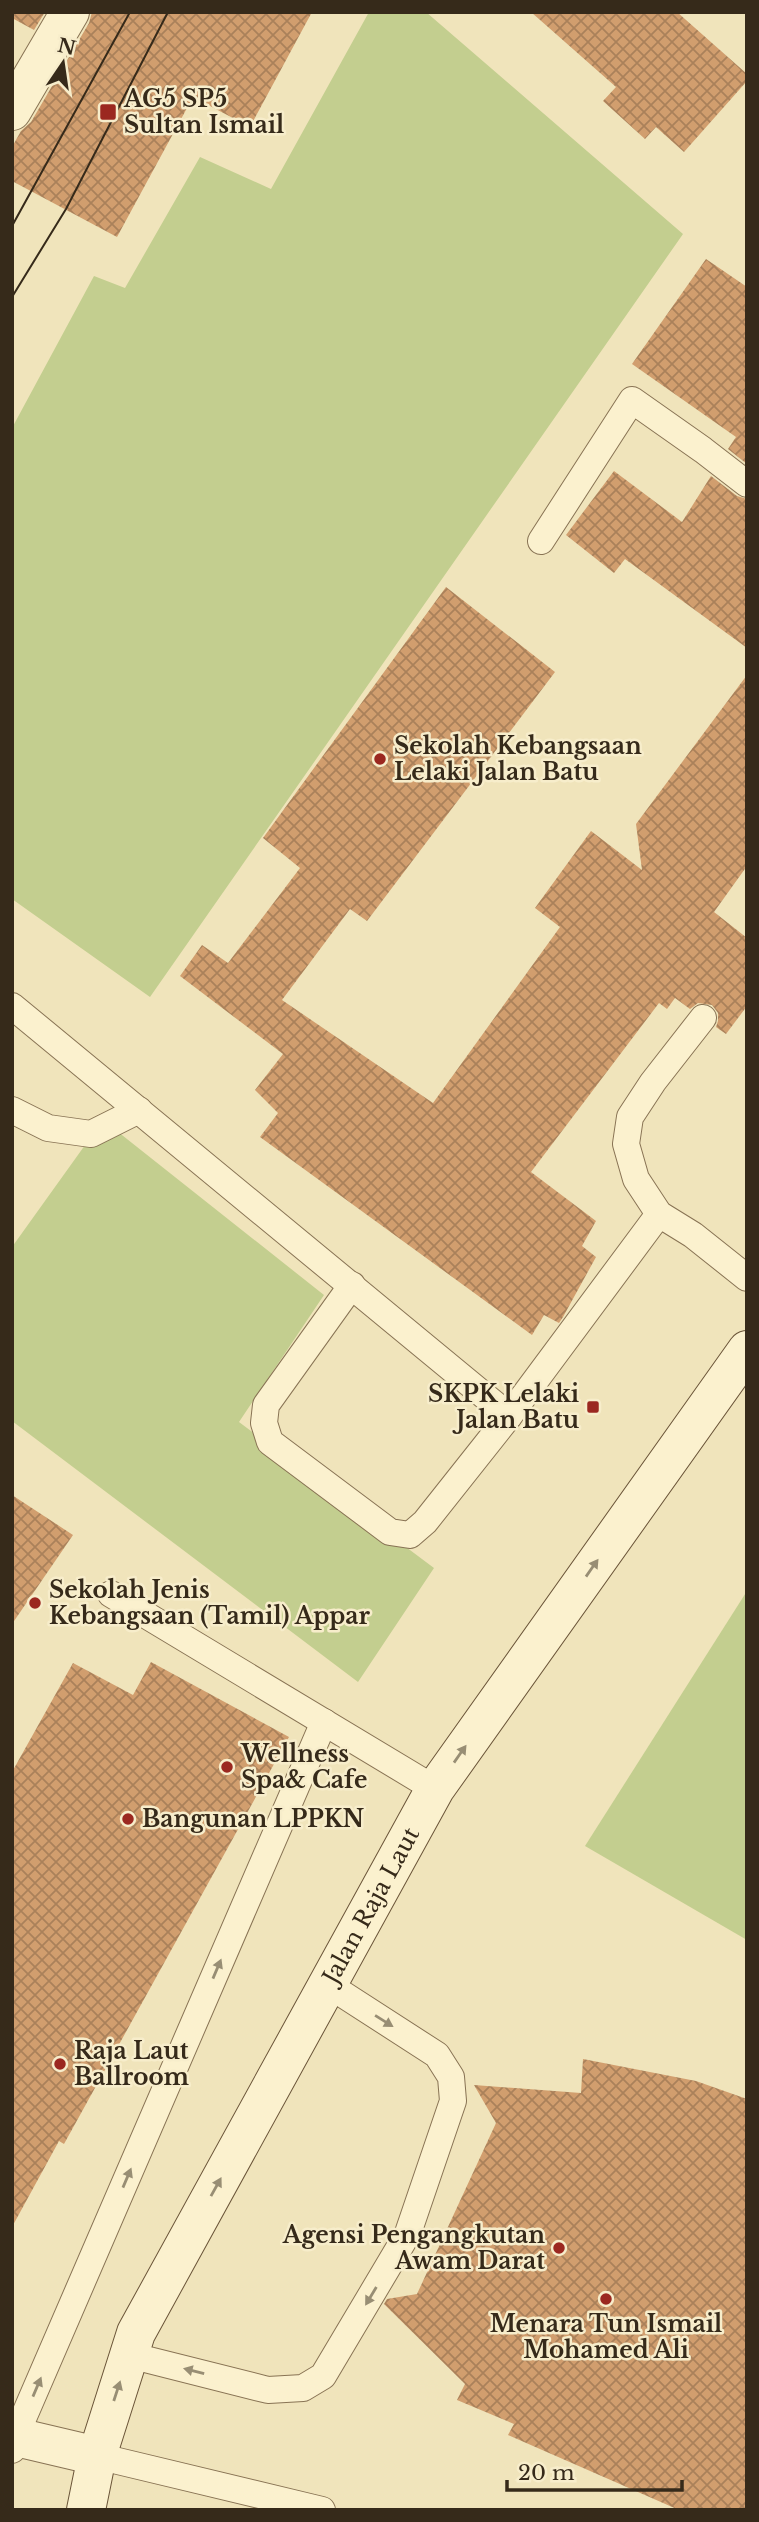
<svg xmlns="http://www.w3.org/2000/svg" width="759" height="2522" font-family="'Libre Baskerville',serif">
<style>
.park{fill:#c3ce8f}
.building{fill:url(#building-cross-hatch)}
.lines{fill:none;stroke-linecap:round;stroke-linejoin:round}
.service-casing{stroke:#887354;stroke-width:28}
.minor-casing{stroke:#887354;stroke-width:40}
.secondary-casing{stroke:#6a5438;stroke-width:40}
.service{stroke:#fbf1ce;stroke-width:26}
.minor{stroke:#fbf1ce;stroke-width:38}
.secondary{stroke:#fbf1ce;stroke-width:38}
.tram{stroke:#362a1a;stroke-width:2}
.oneway{fill:#988e74}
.poi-dot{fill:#9b2820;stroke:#f7edcb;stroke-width:2.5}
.labels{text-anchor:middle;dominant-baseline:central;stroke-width:5;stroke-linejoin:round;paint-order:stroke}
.poi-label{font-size:23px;font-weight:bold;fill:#362a1a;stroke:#f7edcb;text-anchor:start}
.street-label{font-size:23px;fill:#362a1a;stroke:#f7edcb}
</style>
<defs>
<pattern id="building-cross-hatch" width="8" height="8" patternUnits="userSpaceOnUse" patternTransform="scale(1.75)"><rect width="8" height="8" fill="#d19e6e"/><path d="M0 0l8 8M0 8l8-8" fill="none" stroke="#aa815a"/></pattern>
</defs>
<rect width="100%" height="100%" fill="#f0e4bb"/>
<g class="park">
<polygon points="369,12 426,12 683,234 150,997 12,899 12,428 94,276 125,288 200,157 271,189"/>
<polygon points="103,1120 324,1295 239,1422 434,1568 358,1682 12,1421 12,1247"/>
<polygon points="747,1591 747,1940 585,1846"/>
</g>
<g class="building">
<polygon points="12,12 45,12 34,30 12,18"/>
<polygon points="92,12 312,12 250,127 193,97 117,237 12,181 12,147 21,131 31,122 89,23"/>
<polygon points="531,12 677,12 747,74 747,81 684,152 656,127 645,139 603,101 616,87"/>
<polygon points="706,259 747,287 747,464 728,449 736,437 632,364"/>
<polygon points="614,471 682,522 711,476 737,496 747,499 747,648 625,559 614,573 566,535"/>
<polygon points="446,587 555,672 367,921 350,909 282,1000 433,1103 560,927 535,908 591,831 642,870 636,824 747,675 747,866 714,912 747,938 747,1006 726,1034 716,1027 718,1021 718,1013 712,1005 698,1003 690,1009 675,998 667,1009 659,1003 531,1172 596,1221 582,1246 596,1257 563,1317 559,1323 544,1315 532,1335 260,1137 278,1113 255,1090 283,1054 180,976 202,945 228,963 300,868 263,838"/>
<polygon points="12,1495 73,1535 12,1624"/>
<polygon points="151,1662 289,1737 64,2144 59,2141 12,2227 12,1772 73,1663 133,1695"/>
<polygon points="583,2059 696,2081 747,2099 747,2510 679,2510 508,2435 514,2424 457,2400 465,2384 384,2304 387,2299 417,2294 496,2123 474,2085 581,2093"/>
</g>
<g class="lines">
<defs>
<g id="service">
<polyline points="541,541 632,400 703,450 747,484"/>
<polyline points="12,1006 509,1416 659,1214"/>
<polyline points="703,1018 653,1082 630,1117 626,1144 636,1179 659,1214 693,1235 747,1278"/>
<polyline points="12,1110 48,1128 91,1134 139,1110"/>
<polyline points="352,1285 266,1405 264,1423 270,1442 390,1532 410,1535 425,1522 509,1416"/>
<polyline points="111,1594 435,1789"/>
<polyline points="129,2355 268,2390 303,2388 323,2376 408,2233 453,2101 451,2077 437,2055 327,1984"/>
<polyline points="12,2450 15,2437 324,1722"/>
<polyline points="97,2456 322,2510"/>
</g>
<g id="minor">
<polyline points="12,111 70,12"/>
<polyline points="12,2436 97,2456"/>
</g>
<g id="secondary">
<path id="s1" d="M86,2510l11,-54 39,-123 299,-544 312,-439"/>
</g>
</defs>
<use href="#service" class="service-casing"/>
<use href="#minor" class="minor-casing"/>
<use href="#secondary" class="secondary-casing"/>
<use href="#service" class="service"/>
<use href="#minor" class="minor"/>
<use href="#secondary" class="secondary"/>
<g class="tram">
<polyline points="12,226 130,12"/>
<polyline points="12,297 66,209 168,12"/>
</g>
</g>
<defs><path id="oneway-solid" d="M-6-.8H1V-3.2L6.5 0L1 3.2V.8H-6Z" transform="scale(1.75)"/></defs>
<g class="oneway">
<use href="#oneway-solid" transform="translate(592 1568) rotate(-55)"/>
<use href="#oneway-solid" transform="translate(460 1754) rotate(-55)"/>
<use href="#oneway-solid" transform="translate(217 1969) rotate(-67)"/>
<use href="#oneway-solid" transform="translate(384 2021) rotate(32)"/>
<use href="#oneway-solid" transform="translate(127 2178) rotate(-67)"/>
<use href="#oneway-solid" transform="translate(216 2187) rotate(-61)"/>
<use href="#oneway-solid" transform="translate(371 2296) rotate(121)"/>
<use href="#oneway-solid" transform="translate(194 2371) rotate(-166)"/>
<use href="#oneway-solid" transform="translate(37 2387) rotate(-67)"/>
<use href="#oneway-solid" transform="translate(117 2391) rotate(-72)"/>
</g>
<g class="poi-dot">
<rect x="99" y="103" width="18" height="18" rx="3.5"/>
<circle cx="380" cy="759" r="7"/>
<rect x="586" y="1400" width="14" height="14" rx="3.5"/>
<circle cx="35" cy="1603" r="7"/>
<circle cx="227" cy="1767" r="7"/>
<circle cx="128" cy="1819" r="7"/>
<circle cx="60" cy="2064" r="7"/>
<circle cx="559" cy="2248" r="7"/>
<circle cx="606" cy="2299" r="7"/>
</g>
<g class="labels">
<g class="poi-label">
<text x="124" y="99">AG5 SP5<tspan x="124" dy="26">Sultan Ismail</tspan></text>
<text x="394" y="746">Sekolah Kebangsaan<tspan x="394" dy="26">Lelaki Jalan Batu</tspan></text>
<text x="579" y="1394" text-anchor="end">SKPK Lelaki<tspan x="579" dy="26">Jalan Batu</tspan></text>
<text x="49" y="1590">Sekolah Jenis<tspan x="49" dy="26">Kebangsaan (Tamil) Appar</tspan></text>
<text x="241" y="1754">Wellness<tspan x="241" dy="26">Spa&amp; Cafe</tspan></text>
<text x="142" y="1819">Bangunan LPPKN</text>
<text x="74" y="2051">Raja Laut<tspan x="74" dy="26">Ballroom</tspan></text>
<text x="545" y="2235" text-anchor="end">Agensi Pengangkutan<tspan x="545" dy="26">Awam Darat</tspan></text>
<text x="606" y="2324" text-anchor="middle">Menara Tun Ismail<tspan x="606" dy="26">Mohamed Ali</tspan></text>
</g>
<g class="street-label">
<text stroke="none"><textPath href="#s1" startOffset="672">Jalan Raja Laut</textPath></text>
</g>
</g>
<rect width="759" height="2522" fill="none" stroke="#362a1a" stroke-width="28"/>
<g transform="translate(63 63) rotate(13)" stroke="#f7edcb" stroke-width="5" paint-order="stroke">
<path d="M0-5L12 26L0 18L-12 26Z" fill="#362a1a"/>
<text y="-10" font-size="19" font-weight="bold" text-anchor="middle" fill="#362a1a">N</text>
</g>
<path d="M507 2480v10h175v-10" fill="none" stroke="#362a1a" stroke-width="3.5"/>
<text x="518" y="2480" font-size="21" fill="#362a1a" stroke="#f7edcb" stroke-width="5" paint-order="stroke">20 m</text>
</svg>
